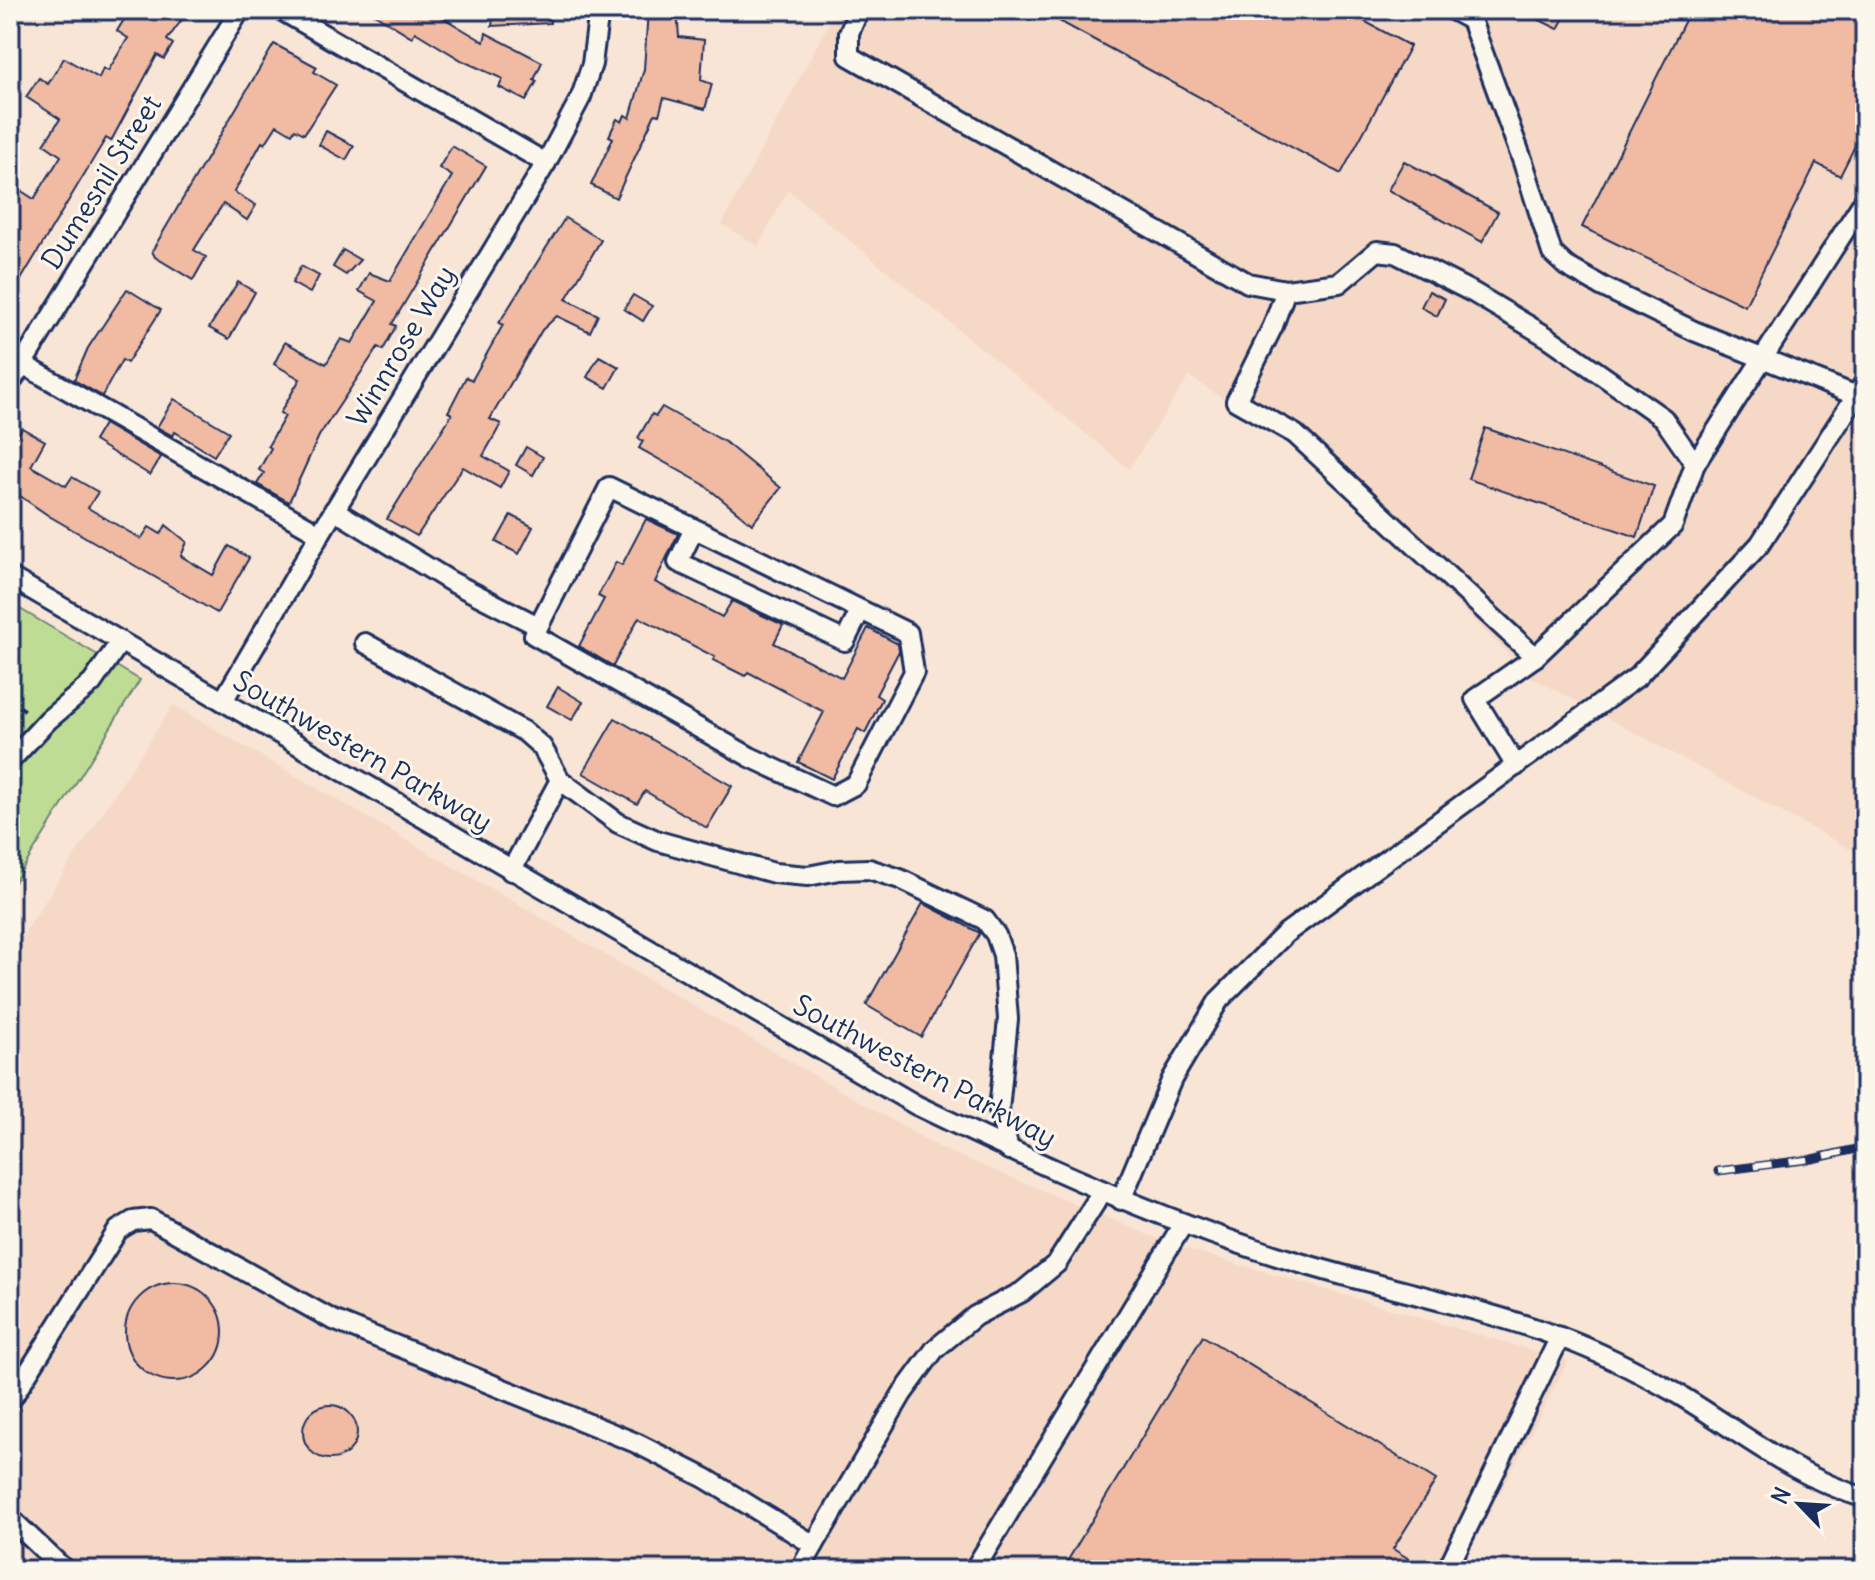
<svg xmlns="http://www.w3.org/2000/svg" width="1875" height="1580" font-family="Delius,sans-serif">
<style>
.built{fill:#f6d8c6}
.green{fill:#bfdc94;stroke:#6d8679;stroke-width:2}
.building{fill:#f0bba2;stroke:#1b2f5e;stroke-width:2}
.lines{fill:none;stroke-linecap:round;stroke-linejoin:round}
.minor-casing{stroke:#1b2f5e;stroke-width:24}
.path{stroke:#1b2f5e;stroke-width:4;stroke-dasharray:6 6;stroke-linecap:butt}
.minor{stroke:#fbf7ec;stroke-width:18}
.rail-casing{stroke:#1b2f5e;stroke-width:9}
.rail{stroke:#fbf7ec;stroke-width:6;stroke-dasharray:18;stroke-linecap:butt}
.labels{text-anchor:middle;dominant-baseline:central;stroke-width:6;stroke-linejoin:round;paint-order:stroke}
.street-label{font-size:28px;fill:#1b2f5e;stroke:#fbf7ec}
</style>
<rect width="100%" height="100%" fill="#f8e5d6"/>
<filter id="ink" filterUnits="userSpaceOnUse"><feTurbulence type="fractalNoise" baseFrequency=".0125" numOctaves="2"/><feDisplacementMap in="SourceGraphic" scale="16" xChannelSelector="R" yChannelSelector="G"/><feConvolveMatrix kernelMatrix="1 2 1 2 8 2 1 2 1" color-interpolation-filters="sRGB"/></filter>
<g filter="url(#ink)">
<g class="built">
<polygon points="836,10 1865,10 1865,857 1533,678 1296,446 1189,376 1129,469 788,190 758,246 722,224"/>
<polygon points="173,705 938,1147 1170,1244 1568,1361 1460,1570 10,1570 10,955"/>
</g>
<polygon class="green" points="10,603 140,680 10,889"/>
<g class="building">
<polygon points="130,10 189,10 167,40 173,44 164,59 157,55 111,141 106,138 10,298 10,192 16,196 20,190 34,199 61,156 44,144 60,119 26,97 39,78 48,84 64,58 99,78 103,68 108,71 128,38 117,31"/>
<polygon points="368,10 430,10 484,42 486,33 542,62 534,80 537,81 526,101 499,87 503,79 463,61 415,32 412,37"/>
<polygon points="494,10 549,10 550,23 492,26"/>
<polygon points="648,10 677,10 679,37 704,40 701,80 712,84 705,109 664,98 659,115 655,114 616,198 591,185 613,138 609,136 617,119 622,122 625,115 630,118 644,69"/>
<polygon points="1039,10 1344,10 1410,46 1341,174"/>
<polygon points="1519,10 1568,10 1558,29"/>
<polygon points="1690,10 1854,10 1865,45 1865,126 1840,176 1816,163 1745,306 1582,227"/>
<polygon points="274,44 317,67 314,72 336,85 304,134 295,129 292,134 277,125 265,144 262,142 234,192 256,205 247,220 223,204 194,250 206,257 193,280 155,257 152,251"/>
<polygon points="326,131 354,146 346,160 319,145"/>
<polygon points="452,146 486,166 392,324 396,326 383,350 378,347 319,436 289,502 257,484 264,473 259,470 271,448 268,446 285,416 280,413 300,379 274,364 285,342 326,364 341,339 352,343 377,301 359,291 369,273 390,281 452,176 439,168"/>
<polygon points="1404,161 1498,212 1482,242 1388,190"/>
<polygon points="565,218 601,240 566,299 598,315 590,332 557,316 542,330 490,419 501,424 483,456 509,471 500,488 463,467 417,536 387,519 452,414 448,412 466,377 472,380 503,325 499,323"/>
<polygon points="343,250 360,260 346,275 333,267"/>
<polygon points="301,266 319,276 310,293 292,283"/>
<polygon points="238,282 255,292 229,339 209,328"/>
<polygon points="127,289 161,310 127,363 122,360 102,396 74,380 88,348"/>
<polygon points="1429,291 1445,299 1437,316 1421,307"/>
<polygon points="633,295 652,306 643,321 624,309"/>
<polygon points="599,356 619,367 607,388 587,377"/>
<polygon points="174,399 229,432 214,456 175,432 173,436 157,427"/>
<polygon points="662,407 725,442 781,488 752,524 703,484 639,448 643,441 638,438 652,414 656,416"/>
<polygon points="104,424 161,457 150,475 94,441"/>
<polygon points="22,428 45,441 31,466 66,486 72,477 98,492 88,508 141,539 149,527 161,534 166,525 187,542 181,556 213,575 229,546 249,558 217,613 49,516 10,489 10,449"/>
<polygon points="1485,428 1654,486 1637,537 1468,479"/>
<polygon points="526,447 543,457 533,475 516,465"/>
<polygon points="511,515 533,527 519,554 496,542"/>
<polygon points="646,519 678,534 655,582 722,617 732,601 783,625 774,643 842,678 868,628 898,644 899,651 876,695 882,699 865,733 858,729 832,779 798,762 824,712 748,672 745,676 713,660 715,657 639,617 613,666 579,646 604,599 598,596 616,562 622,565"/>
<polygon points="558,687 583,702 572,720 547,706"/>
<polygon points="615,718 732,786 707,828 645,791 637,804 583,773"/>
<polygon points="923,903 980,933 921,1037 866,1005"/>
<circle cx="174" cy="1332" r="49"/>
<polygon points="1203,1336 1436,1480 1393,1549 1427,1570 1062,1570"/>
<circle cx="330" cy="1432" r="27"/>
</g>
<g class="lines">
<defs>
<g id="minor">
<polyline points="281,10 546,163"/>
<polyline points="859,10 849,33 849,56 1248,283 1286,290 1339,283 1377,251 1395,253 1474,293 1549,338 1663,418 1695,464 1673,525 1535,657"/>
<polyline points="1452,10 1471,20 1523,162 1552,253 1566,266 1603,287 1694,331 1857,396"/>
<polyline points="1286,290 1273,326 1236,401 1295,434 1535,657 1475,699 1516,766"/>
<polyline points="10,357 320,534"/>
<polyline points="10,384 240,10"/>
<polyline points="1695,464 1865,199"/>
<polygon points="609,487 908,633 914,672 856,784 833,796 750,757 534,635"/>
<polyline points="334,510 450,581 538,626"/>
<polyline points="694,529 678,562 845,641 860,611"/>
<path d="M10,577l906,528c118,57 236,111 361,151 94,30 193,48 285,82 39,14 77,34 114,55 64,38 116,83 189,105"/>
<polyline points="365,643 525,732 542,747 560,780 618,823 658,841 774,873 808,876 839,870 869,869 900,879 985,920 996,935 1003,955 1008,1019 999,1110 1009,1150"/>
<polyline points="223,701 320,534 546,163 581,97 592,64 599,10"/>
<polyline points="10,761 48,720 92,683 120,642"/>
<polyline points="511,871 560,780"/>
<polyline points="1121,1200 1172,1079 1219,1000 1286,933 1637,677 1760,544 1865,382"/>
<polyline points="10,1401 118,1230 133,1221 151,1219 331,1319 636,1443 705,1478 814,1545 800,1570"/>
<polyline points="10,1518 65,1570"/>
<polyline points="814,1545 902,1394 935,1349 975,1316 1022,1292 1057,1263 1102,1192"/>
<polyline points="974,1570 1183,1224"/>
<polyline points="1447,1570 1560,1337"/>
</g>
</defs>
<use href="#minor" class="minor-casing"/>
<polyline class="path" points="10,700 29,713"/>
<use href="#minor" class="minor"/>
<defs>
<polyline id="rail" points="1718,1171 1812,1159 1865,1147"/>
</defs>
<use href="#rail" class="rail-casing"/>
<use href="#rail" class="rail"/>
</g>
</g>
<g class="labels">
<g class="street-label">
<text transform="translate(101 182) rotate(-58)">Dumesnil Street</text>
<text transform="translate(401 346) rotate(-59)">Winnrose Way</text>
<text transform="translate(363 751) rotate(30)">Southwestern Parkway</text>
<text transform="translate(925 1071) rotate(28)">Southwestern Parkway</text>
</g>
</g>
<rect width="1875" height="1580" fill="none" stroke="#fbf7ec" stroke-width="40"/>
<rect x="20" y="20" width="1835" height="1540" fill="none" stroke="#1b2f5e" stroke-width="3" filter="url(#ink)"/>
<g transform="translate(1799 1504) rotate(295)" stroke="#fbf7ec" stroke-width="6" paint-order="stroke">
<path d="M0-6L14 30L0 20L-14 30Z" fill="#1b2f5e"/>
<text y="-12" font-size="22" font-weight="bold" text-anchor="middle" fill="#1b2f5e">N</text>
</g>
</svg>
